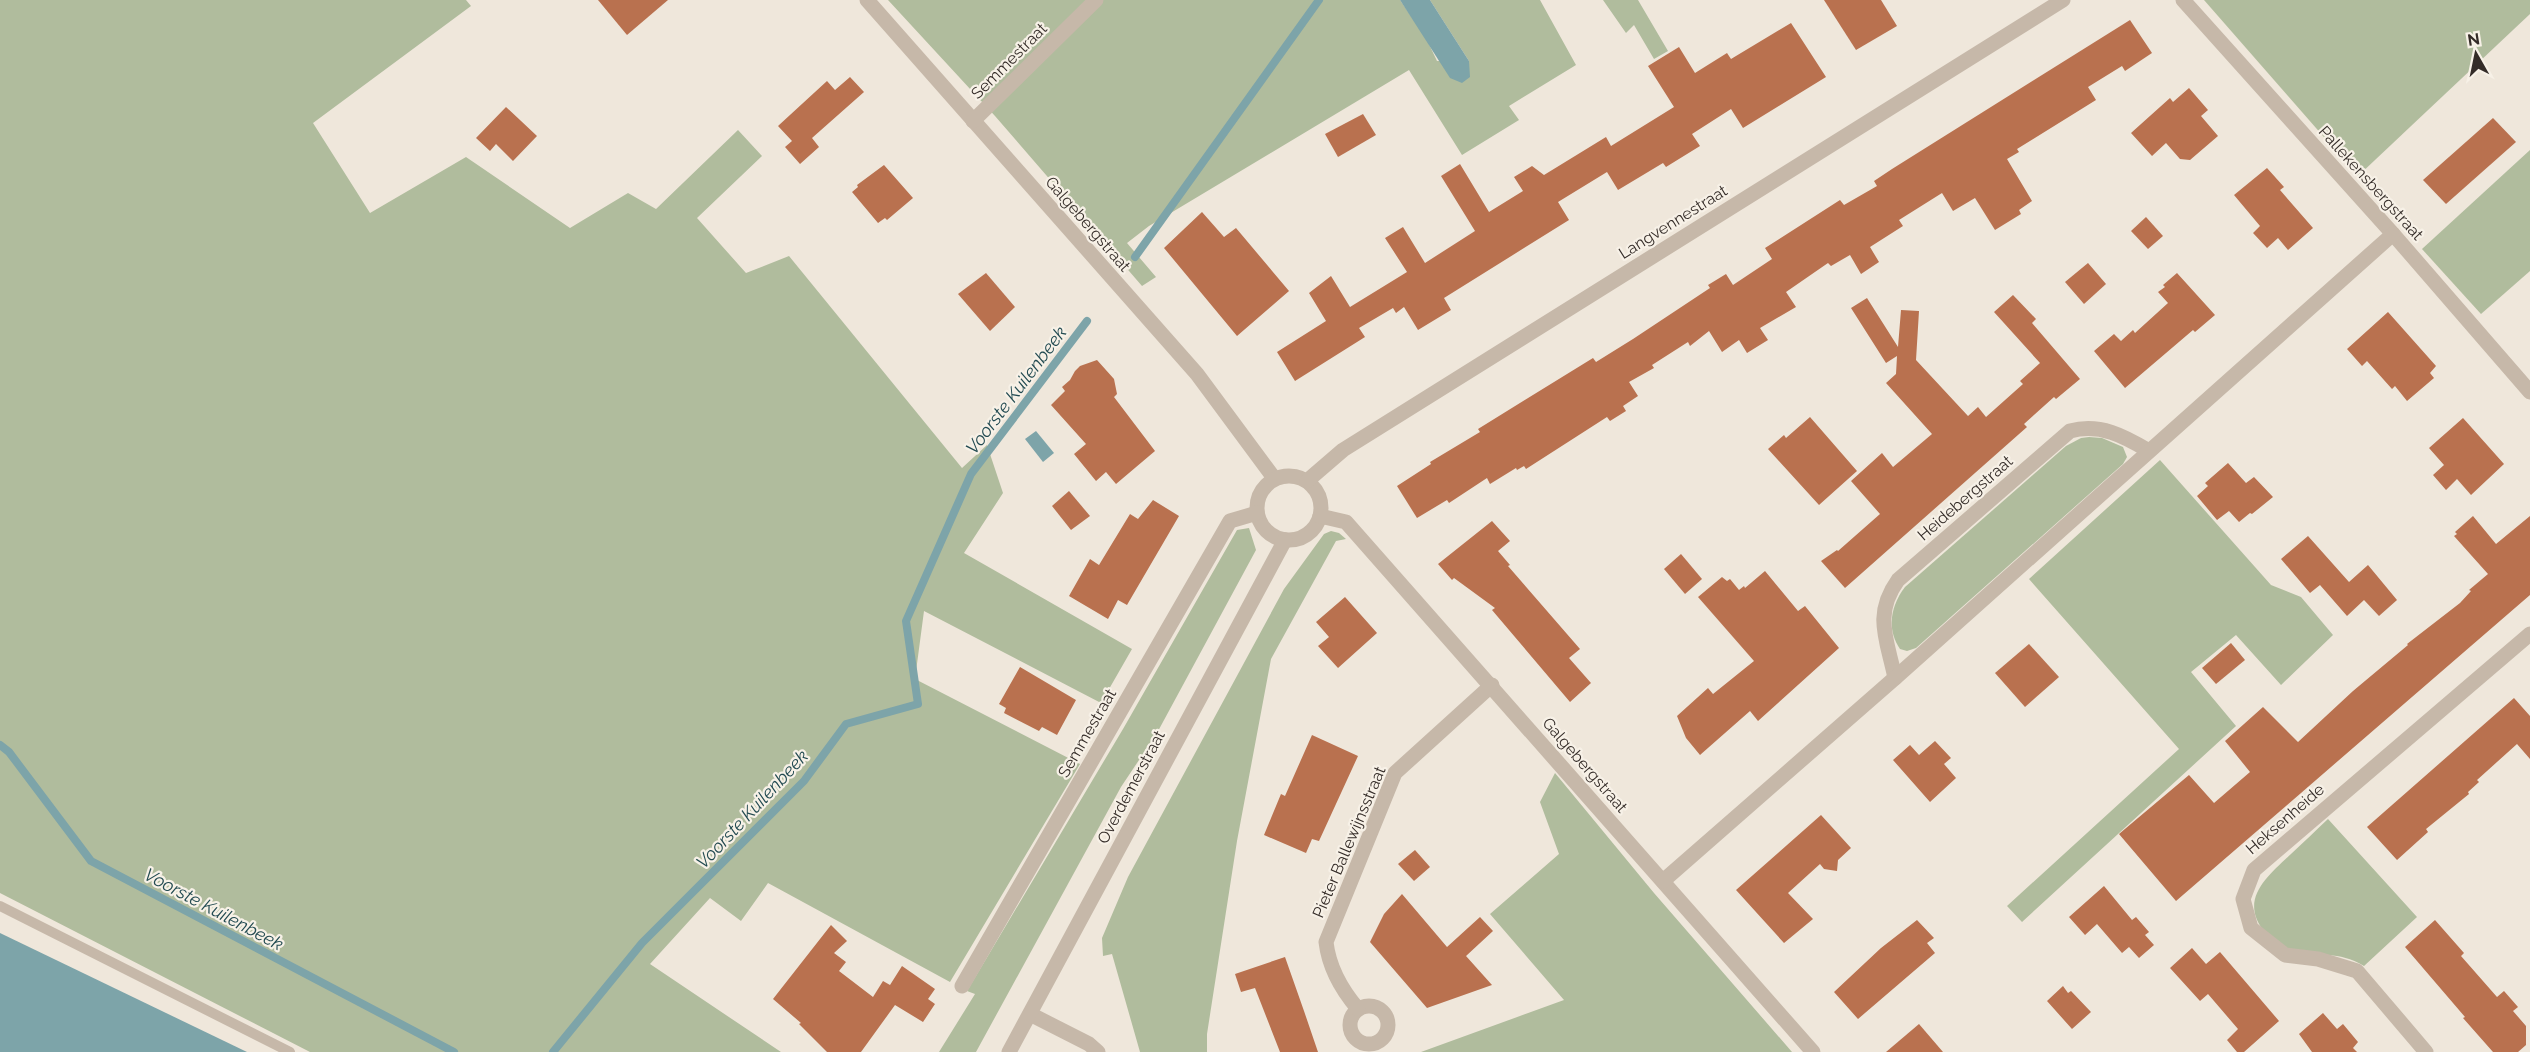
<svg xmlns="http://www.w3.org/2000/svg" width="2530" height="1052" font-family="Raleway,sans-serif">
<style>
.green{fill:#b0bc9d}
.water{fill:#7da4a9}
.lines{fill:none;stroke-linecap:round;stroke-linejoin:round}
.stream{stroke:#7da4a9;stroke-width:8}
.building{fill:#b9714f}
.lane{stroke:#c6b8a9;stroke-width:10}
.street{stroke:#c6b8a9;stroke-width:15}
.labels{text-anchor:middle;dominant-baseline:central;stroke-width:4.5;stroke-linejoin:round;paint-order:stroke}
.street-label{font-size:16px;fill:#342c28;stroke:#f7f1e7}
.water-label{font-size:18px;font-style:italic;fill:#224a51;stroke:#f7f1e7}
</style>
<rect width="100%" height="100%" fill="#efe7db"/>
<g class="green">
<polygon points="0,0 466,0 471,6 313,123 370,213 466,157 570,228 628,193 656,209 738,130 762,156 697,218 746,273 789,256 962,468 987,445 1003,493 964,553 1132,649 1101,703 924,611 915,679 1080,764 950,982 768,883 741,921 710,898 650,964 781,1052 310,1052 0,893"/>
<polygon points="888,0 1400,0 1426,38 1437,61 1469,61 1430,0 1540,0 1576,65 1509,106 1519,120 1462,155 1409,70 1149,226 1127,243 1156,277 1142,286 995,116"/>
<polygon points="1603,0 1638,0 1668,51 1654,59 1634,25 1626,33"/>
<polygon points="2204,0 2530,0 2530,14 2358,176"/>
<polygon points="2530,150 2530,271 2481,314 2422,249"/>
<path d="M2089,437l13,1 21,9 4,10 -4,7 -207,184 -9,3 -7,-2c-14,-20 -9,-44 5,-62l161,-141 15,-8z"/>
<polygon points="2160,460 2271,585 2301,597 2333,635 2281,685 2236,635 2191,672 2236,726 2022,922 2007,906 2179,749 2029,579"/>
<polygon points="1249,528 1256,550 1157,733 1121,787 976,1052 939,1052 975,994 967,991 1123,729 1237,530"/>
<polygon points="1331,531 1339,533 1346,539 1336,541 1271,659 1237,841 1207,1034 1207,1052 1140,1052 1112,954 1103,956 1102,938 1128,877 1284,589 1324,534"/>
<polygon points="1555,773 1654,893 1792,1052 1421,1052 1564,1000 1490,914 1559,854 1540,802"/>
<path d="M2328,819l89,98 -53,49c-26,-16 -45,-8 -71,-15 -11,-3 -23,-12 -30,-21 -24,-32 6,-55 28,-76 12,-11 24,-23 37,-35z"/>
</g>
<g class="water">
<polygon points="1400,0 1430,0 1469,61 1470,77 1462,83 1450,78"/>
<polygon points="1036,431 1054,453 1043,462 1025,439"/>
<polygon points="0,933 247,1052 0,1052"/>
</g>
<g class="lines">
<g class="stream">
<polyline points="1135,257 1319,0"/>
<polyline points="0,745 9,752 91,861 454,1052"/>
<polyline points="553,1052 642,943 804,781 846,724 918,704 906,621 971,474 1087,321"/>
</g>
</g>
<g class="building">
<polygon points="598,0 668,0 627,35"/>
<polygon points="1824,0 1881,0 1897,26 1856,50"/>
<polygon points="2130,20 2152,53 2125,71 2122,66 2088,87 2096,100 2017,149 2019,152 2007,159 2032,201 2019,210 2021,214 1995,230 1975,198 1953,211 1942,193 1899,220 1903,226 1870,247 1879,262 1861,274 1850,255 1831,266 1828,263 1786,292 1796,307 1760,328 1768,340 1747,353 1739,340 1722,352 1709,331 1690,346 1688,342 1652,365 1654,368 1629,382 1638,396 1623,406 1626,411 1610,421 1607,417 1526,469 1524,466 1517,470 1516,468 1490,484 1487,478 1449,503 1447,500 1417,518 1397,486 1431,464 1430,462 1480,432 1478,429 1593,358 1596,362 1633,339 1710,288 1708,285 1726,274 1733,285 1772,259 1765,248 1840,200 1844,205 1877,186 1874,181 1892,169"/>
<polygon points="1791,23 1826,77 1743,128 1731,109 1692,134 1700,146 1666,167 1663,163 1618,190 1607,172 1558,202 1569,220 1444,298 1451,310 1418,330 1404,307 1396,313 1393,308 1359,328 1365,337 1295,381 1277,352 1326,321 1309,293 1331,276 1350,307 1407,272 1385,238 1403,227 1425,263 1475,231 1441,176 1460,164 1489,212 1523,191 1514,177 1532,166 1544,175 1606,137 1611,146 1674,107 1648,66 1679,47 1695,73 1727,53 1731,59"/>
<polygon points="850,77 864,92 812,138 819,147 800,164 785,147 792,141 778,126 827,81 835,90"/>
<polygon points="2189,88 2208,110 2201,116 2218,136 2190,160 2180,159 2166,143 2152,156 2131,133 2170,98 2173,102"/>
<polygon points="506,107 537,136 513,161 496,144 490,151 476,138"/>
<polygon points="1363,114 1376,135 1338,157 1325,134"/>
<polygon points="2493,118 2516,142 2446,204 2423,180"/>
<polygon points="884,165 913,198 887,220 885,218 878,223 852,192 858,187 857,185"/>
<polygon points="2267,168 2284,187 2280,190 2313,228 2288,250 2278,238 2267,248 2253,233 2260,226 2234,195"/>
<polygon points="1202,212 1224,237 1236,228 1289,291 1237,336 1164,248"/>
<polygon points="2146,217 2163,236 2148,249 2131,231"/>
<polygon points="2088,263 2106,284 2084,304 2065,282"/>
<polygon points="986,273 1015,307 990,331 958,294"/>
<polygon points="2177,273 2215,315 2195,332 2193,330 2125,388 2094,351 2114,334 2121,341 2133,330 2135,333 2168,303 2158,292 2165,287 2163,285"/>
<polygon points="2013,295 2036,319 2032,323 2080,379 2056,399 2054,397 2024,424 2027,427 1845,588 1821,561 1837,550 1838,551 1880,514 1851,481 1882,453 1893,467 1932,434 1886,383 1896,374 1897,356 1886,363 1851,308 1867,298 1898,347 1901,310 1919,311 1916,360 1968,416 1978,407 1986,417 2023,384 2020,381 2040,363 1994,312"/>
<polygon points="2388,312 2436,366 2430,373 2434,378 2407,401 2395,386 2392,389 2367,361 2362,366 2347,349"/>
<polygon points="1097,360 1114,379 1117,394 1114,397 1155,451 1116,484 1106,472 1096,481 1074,454 1086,444 1051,405 1065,391 1062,387 1070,380 1075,371 1080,366"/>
<polygon points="1810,417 1857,471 1819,505 1768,449 1784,435 1786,438"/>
<polygon points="2463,418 2504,464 2471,495 2457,479 2446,490 2433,475 2444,465 2429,448"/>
<polygon points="2228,463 2246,483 2254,477 2273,497 2252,514 2250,513 2239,522 2229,511 2217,520 2197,496 2208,486 2205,483"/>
<polygon points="1069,491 1090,516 1071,530 1052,506"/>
<polygon points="1153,500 1179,516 1127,605 1118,600 1108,619 1069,596 1090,559 1099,565 1130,514 1138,519"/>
<polygon points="2473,516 2496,544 2530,516 2530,595 2176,901 2119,834 2189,775 2214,803 2250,772 2225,741 2263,707 2298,742 2353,691 2408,645 2407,644 2460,603 2471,591 2469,590 2488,574 2454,536 2457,534 2455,532"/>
<polygon points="1492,521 1510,541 1498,551 1510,565 1508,566 1580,649 1569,658 1591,683 1570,702 1492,610 1495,608 1454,578 1452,580 1438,564"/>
<polygon points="2308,536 2349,582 2368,565 2397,600 2379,616 2364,600 2347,616 2320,585 2310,593 2281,559"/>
<polygon points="1681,554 1702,579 1685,594 1664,569"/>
<polygon points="1765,571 1798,611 1805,606 1839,648 1758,721 1750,711 1700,755 1686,738 1677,716 1708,688 1713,694 1754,661 1698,597 1722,577 1727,581 1730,579 1739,590 1744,586 1745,588"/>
<polygon points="1345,597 1377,633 1338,668 1318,646 1329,637 1316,622"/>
<polygon points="2231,643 2245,660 2216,684 2202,668"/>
<polygon points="2029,644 2059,677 2025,707 1995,673"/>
<polygon points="1020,667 1076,700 1057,735 1042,727 1039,731 1004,713 1006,708 999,704"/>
<polygon points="2514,698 2530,716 2530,759 2517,744 2477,780 2479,782 2468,792 2469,794 2426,829 2428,832 2397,860 2367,827"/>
<polygon points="1312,735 1358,756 1319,841 1312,839 1306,853 1264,835 1281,794 1285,796"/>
<polygon points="1935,741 1951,758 1944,764 1956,778 1930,802 1893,760 1910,745 1919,755"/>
<polygon points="1821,815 1851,848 1838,860 1837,871 1824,869 1820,864 1788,893 1813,919 1784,943 1736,890"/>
<polygon points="1415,850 1430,867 1414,881 1398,864"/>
<polygon points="2104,886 2132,920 2136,917 2149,932 2145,935 2154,945 2139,958 2129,947 2122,953 2097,924 2085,935 2069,917"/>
<polygon points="1402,894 1447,947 1480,917 1493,931 1466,956 1492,985 1427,1008 1370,942 1384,914"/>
<polygon points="1917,920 1934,938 1927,943 1935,953 1858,1019 1834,992 1881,948"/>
<polygon points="2435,920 2464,953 2461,956 2497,997 2504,991 2518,1007 2513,1011 2526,1026 2526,1045 2518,1052 2493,1052 2463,1018 2465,1017 2405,947"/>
<polygon points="831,925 847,941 834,953 846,962 839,971 873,997 883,981 890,985 902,966 935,989 928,999 935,1004 923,1022 895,1005 861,1052 827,1052 799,1024 801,1023 773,999"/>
<polygon points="2192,948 2206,964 2220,952 2279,1021 2244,1052 2237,1052 2227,1040 2238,1029 2208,994 2200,1001 2170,968"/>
<polygon points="1285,957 1304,1011 1318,1052 1280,1052 1255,988 1241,992 1235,974"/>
<polygon points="2063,986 2068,993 2071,991 2091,1012 2072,1029 2047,1001"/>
<polygon points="2323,1013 2337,1029 2343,1024 2358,1042 2353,1048 2357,1052 2312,1052 2299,1034"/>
<polygon points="1919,1024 1943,1052 1886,1052"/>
</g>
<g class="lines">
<polyline class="lane" points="0,906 290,1052"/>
<g class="street">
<polyline points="867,0 1197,374 1274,478"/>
<polyline points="2183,0 2393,234 2530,392"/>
<polyline points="973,121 1096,0"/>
<circle cx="1289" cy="508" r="32"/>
<polyline points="1307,481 1343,450 2063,0"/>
<polyline points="1320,516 1346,522 1813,1052"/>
<path d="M1895,678c-8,-39 -22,-63 3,-98l172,-149c30,-8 54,5 79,20"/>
<polyline points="1663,881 1895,678 2393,234"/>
<polyline points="962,986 1230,521 1257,513"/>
<circle cx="1369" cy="1025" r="19"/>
<path d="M1358,1009c-17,-20 -29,-41 -32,-67l69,-169 97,-88"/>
<polyline points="1030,1014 1089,1044 1098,1052"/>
<polyline points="1009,1052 1285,540"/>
<polyline points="2426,1052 2357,971 2318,959 2285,955 2251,928 2243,899 2254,870 2530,634"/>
</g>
</g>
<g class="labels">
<g class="street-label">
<text transform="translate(1009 61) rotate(-45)">Semmestraat</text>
<text transform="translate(2371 183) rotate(48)">Pallekensbergstraat</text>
<text transform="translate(1673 222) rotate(-32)">Langvennestraat</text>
<text transform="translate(1088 224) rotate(49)">Galgebergstraat</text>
<text transform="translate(1965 498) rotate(-41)">Heidebergstraat</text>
<text transform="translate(1087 733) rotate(-60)">Semmestraat</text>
<text transform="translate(1585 765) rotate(49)">Galgebergstraat</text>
<text transform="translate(1131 787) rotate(-62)">Overdemerstraat</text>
<text transform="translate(2285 819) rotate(-41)">Heksenheide</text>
<text transform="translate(1349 842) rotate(-67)">Pieter Ballewijnsstraat</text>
</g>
<g class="water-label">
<text transform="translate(1016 390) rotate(-53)">Voorste Kuilenbeek</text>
<text transform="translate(752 809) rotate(-47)">Voorste Kuilenbeek</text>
<text transform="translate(214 909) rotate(28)">Voorste Kuilenbeek</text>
</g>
</g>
<g transform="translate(2476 54) rotate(351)" stroke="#f7f1e7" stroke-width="4.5" paint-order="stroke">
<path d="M0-4.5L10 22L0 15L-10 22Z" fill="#342c28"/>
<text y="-9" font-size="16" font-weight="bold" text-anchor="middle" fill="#342c28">N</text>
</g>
</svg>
